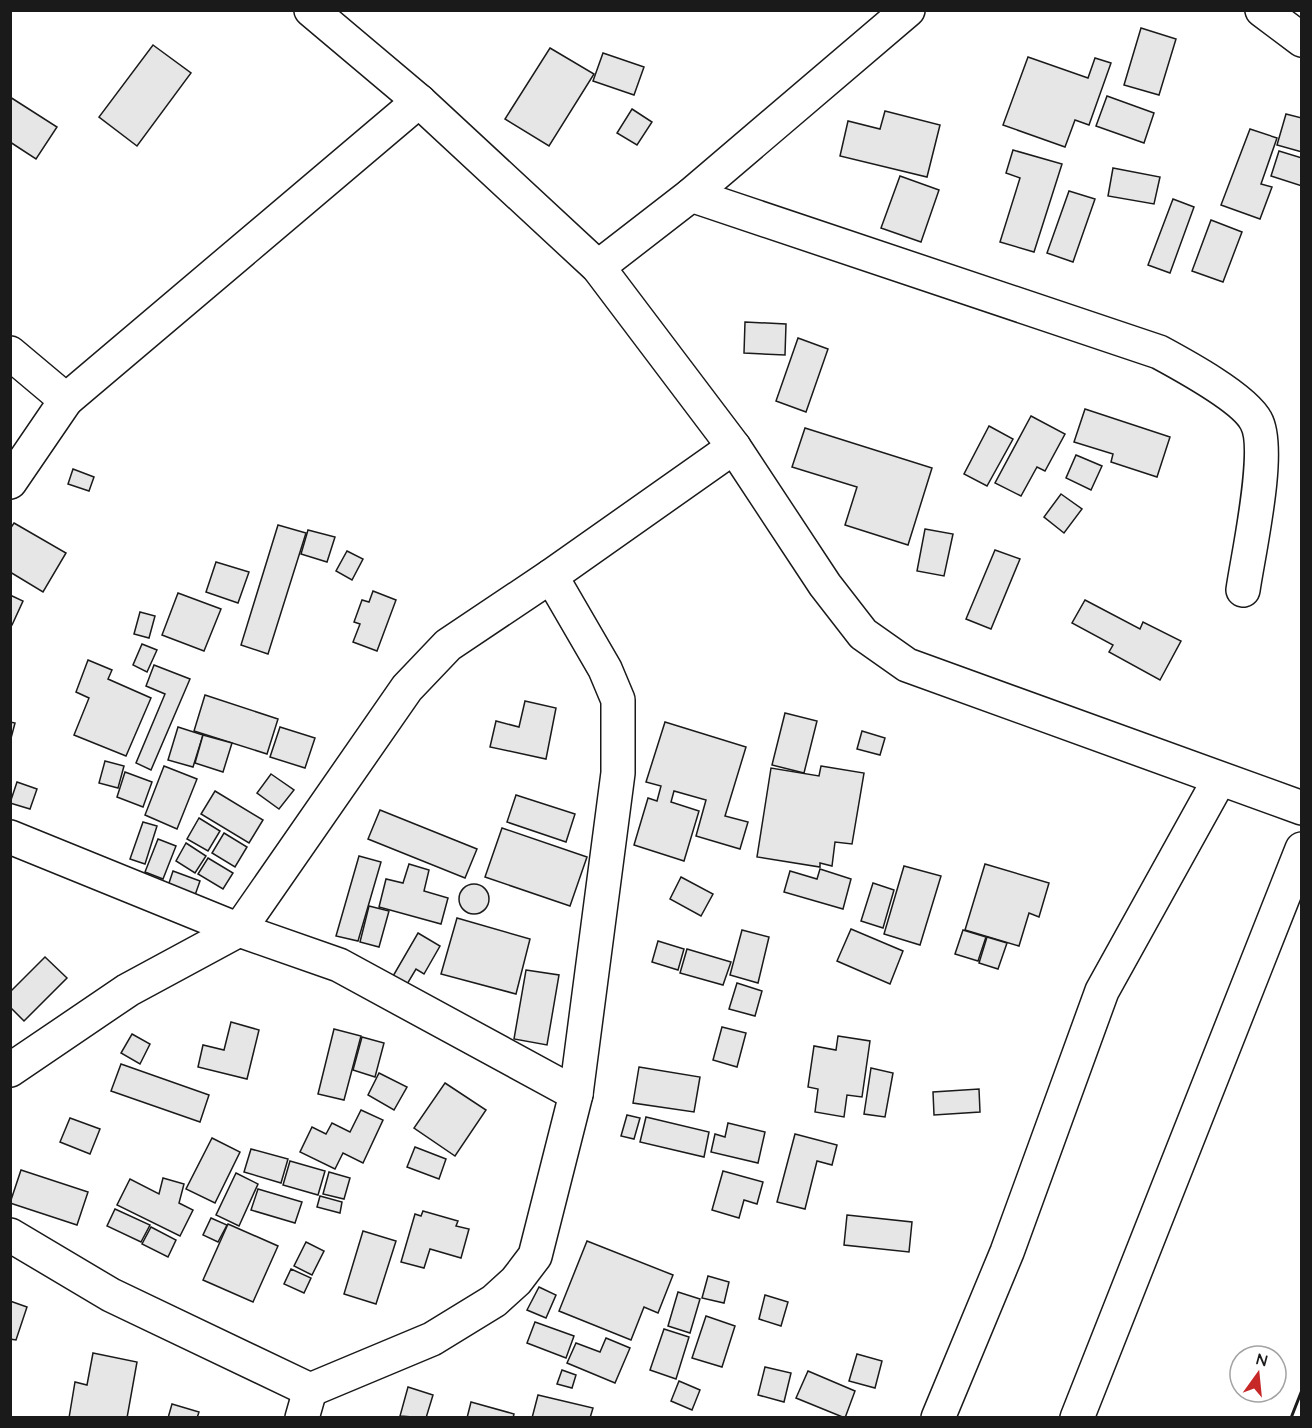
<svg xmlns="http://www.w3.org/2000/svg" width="1312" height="1428" font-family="Quicksand,sans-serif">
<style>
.building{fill:#e6e6e6;stroke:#1a1a1a;stroke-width:1.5}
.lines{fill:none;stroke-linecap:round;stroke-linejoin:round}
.minor-casing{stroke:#1a1a1a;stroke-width:36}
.major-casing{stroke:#1a1a1a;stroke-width:36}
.minor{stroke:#fff;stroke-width:33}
.major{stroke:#fff;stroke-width:33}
.wall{stroke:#1a1a1a;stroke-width:3}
</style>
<rect width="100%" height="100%" fill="#fff"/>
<g class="building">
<polygon points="1141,28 1176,39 1159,95 1124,85"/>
<polygon points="153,45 191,73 137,146 99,117"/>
<polygon points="550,48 594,74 549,146 505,119"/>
<polygon points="603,53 644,67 634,95 593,81"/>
<polygon points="1028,57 1088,78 1095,58 1111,63 1089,125 1075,120 1065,147 1003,125"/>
<polygon points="1107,96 1154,113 1144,143 1096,126"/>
<polygon points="10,97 57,127 36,159 10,142"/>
<polygon points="632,109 652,122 637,145 617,133"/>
<polygon points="885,111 940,125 927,177 840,156 848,121 880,129"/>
<polygon points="1286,114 1302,118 1302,152 1277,145"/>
<polygon points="1250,129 1277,138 1261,184 1272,187 1260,219 1221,205"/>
<polygon points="1013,150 1062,164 1034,252 1000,242 1020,178 1006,173"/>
<polygon points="1279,151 1302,158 1302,186 1271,176"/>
<polygon points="1113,168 1160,177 1154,204 1108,196"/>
<polygon points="900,176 939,190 921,242 881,228"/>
<polygon points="1069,191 1095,199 1073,262 1047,253"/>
<polygon points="1173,199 1194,207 1170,273 1148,265"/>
<polygon points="1211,220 1242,232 1223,282 1192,271"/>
<polygon points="745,322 786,324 785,355 744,353"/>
<polygon points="798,338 828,349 806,412 776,401"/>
<polygon points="1085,409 1170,437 1157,477 1111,462 1113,454 1074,442"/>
<polygon points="1031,416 1065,434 1045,471 1037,467 1021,496 995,483"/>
<polygon points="989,426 1013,439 987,486 964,474"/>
<polygon points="805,428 932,468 908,545 845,525 857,487 792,467"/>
<polygon points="1076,455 1102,466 1091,490 1066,478"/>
<polygon points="73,469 94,477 89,491 68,484"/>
<polygon points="1061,494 1082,509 1064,533 1044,517"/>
<polygon points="14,523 66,553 43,592 10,572 10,529"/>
<polygon points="278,525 306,533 268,654 241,645"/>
<polygon points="925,529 953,534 944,576 917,571"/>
<polygon points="308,530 335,537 327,562 301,554"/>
<polygon points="995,550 1020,559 991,629 966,619"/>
<polygon points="347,551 363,559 352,580 336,571"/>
<polygon points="216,562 249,572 238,603 206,592"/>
<polygon points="373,591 396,600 377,651 353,642 360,624 354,622 362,600 369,602"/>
<polygon points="178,593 221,609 204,651 162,635"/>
<polygon points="10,595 23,601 12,625 10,625"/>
<polygon points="1085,600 1140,629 1143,622 1181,641 1160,680 1109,652 1113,645 1072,623"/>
<polygon points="140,612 155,616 149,638 134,634"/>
<polygon points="142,644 157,650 147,672 133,665"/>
<polygon points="88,660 112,670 108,679 151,698 126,756 74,735 89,698 76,692"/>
<polygon points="154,665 190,679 151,770 136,763 165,694 146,686"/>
<polygon points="205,695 278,719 267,754 194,731"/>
<polygon points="525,701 556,708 546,759 490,747 496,721 519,727"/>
<polygon points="785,713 817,721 804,773 772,765"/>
<polygon points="10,722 15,723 10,742"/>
<polygon points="665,722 746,747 725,816 748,822 740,849 696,836 706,800 674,791 671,802 699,811 684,861 634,845 648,798 657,801 661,786 646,782"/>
<polygon points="178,727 203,735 193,767 168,760"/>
<polygon points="280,727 315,738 305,768 270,757"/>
<polygon points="862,731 885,738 880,755 857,749"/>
<polygon points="203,735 232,743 223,772 195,763"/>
<polygon points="105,761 124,766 118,788 99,783"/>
<polygon points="164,766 197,779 177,829 145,815"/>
<polygon points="821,766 864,773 852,844 835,842 832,866 820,863 820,867 757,857 771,768 819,776"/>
<polygon points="125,772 152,782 143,807 117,797"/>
<polygon points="271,774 294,790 279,809 257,793"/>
<polygon points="17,782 37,789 30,809 10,803"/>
<polygon points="215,791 263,820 249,843 201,814"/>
<polygon points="516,795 575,814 566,842 507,822"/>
<polygon points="380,810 477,849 465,878 368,839"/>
<polygon points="199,818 220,831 208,851 187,839"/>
<polygon points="143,822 157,826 145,864 130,859"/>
<polygon points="502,828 587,857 570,906 485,877"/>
<polygon points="224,833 247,847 235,867 212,853"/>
<polygon points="158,839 176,846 163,879 145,872"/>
<polygon points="186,843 206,856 195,873 176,861"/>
<polygon points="359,856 381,862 358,941 336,936"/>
<polygon points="208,858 233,873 223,889 198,874"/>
<polygon points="409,864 429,870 424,891 448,898 441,924 379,907 386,879 403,883"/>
<polygon points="985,864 1049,883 1039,917 1029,913 1019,946 965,930"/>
<polygon points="904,866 941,876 920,945 884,934"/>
<polygon points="820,869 851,879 843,909 784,892 790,871 817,879"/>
<polygon points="173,871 200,881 194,898 167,889"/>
<polygon points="681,877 713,894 701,916 670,899"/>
<polygon points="873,883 894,890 883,928 861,921"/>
<circle cx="474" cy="899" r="15"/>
<polygon points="369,906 389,911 379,947 360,942"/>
<polygon points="457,918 530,939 516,994 441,974"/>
<polygon points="851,929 903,951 890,984 837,961"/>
<polygon points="742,930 769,937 758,983 730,975"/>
<polygon points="963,930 986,937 978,961 955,954"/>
<polygon points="418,933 440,946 424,974 416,969 403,991 389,983"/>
<polygon points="987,937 1007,943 998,969 979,963"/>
<polygon points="658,941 684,949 678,970 652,962"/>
<polygon points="687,949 731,962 723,985 680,973"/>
<polygon points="45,957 67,978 24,1021 10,1007 10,992"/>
<polygon points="526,970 559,975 547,1045 514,1039"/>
<polygon points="737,983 762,991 755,1016 729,1009"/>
<polygon points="231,1022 259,1030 247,1079 198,1067 203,1045 224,1050"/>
<polygon points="722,1027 746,1033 737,1067 713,1060"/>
<polygon points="334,1029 361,1036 344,1100 318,1094"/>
<polygon points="132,1034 150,1044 140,1064 121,1053"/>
<polygon points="838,1036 870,1041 862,1097 847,1095 844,1117 815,1112 818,1089 808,1087 814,1046 836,1050"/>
<polygon points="362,1037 384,1043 375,1077 353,1070"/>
<polygon points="121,1064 209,1095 200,1122 111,1091"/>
<polygon points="639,1067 700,1077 694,1112 633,1103"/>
<polygon points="871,1068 893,1073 885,1117 864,1114"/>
<polygon points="379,1073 407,1087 394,1110 368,1095"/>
<polygon points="445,1083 486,1110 455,1156 414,1128"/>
<polygon points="979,1089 980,1112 934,1115 933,1092"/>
<polygon points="361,1110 383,1120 363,1163 343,1153 335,1169 300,1152 312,1127 326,1134 332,1123 350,1132"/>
<polygon points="627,1115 640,1118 634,1139 621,1136"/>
<polygon points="646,1117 709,1132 704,1157 640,1142"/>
<polygon points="70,1118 100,1129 90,1154 60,1142"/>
<polygon points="728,1123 765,1132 758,1163 711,1152 715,1134 725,1137"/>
<polygon points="795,1134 837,1145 832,1165 817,1161 805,1209 777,1202"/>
<polygon points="212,1138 240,1152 215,1203 186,1189"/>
<polygon points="415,1147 446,1159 439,1179 407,1167"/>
<polygon points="251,1149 288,1159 281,1183 244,1172"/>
<polygon points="290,1161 325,1171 318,1195 283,1185"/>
<polygon points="21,1170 88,1192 77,1225 10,1203"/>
<polygon points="723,1171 763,1182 757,1204 744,1200 739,1218 712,1210"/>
<polygon points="329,1172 350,1178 344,1199 323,1194"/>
<polygon points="236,1173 258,1184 239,1226 216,1215"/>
<polygon points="163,1178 184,1184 179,1203 193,1210 180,1236 117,1205 130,1179 159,1194"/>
<polygon points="258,1189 302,1202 295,1223 251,1210"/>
<polygon points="320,1196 342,1202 340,1213 317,1207"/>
<polygon points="115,1209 150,1225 141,1242 107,1226"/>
<polygon points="423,1211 458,1221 456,1226 469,1229 461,1258 430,1249 424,1268 401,1262 415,1214 421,1216"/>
<polygon points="847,1215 912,1222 909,1252 844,1245"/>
<polygon points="211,1218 227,1225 218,1242 203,1235"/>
<polygon points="228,1224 278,1246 253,1302 203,1280"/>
<polygon points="151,1227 176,1240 168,1257 142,1244"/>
<polygon points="363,1231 396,1241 376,1304 344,1294"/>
<polygon points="587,1241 673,1275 658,1313 644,1307 631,1340 559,1311"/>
<polygon points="306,1242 324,1251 312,1275 294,1266"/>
<polygon points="291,1269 311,1278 304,1293 284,1284"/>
<polygon points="708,1276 729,1282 724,1303 702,1298"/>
<polygon points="539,1287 556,1295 546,1318 527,1310"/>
<polygon points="678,1292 700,1299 690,1333 668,1326"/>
<polygon points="765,1295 788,1302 781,1326 759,1319"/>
<polygon points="10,1301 27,1307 16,1340 10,1339"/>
<polygon points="706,1316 735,1326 722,1367 692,1358"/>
<polygon points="535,1322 574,1336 566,1358 527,1343"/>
<polygon points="664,1329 689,1337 676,1379 650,1370"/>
<polygon points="606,1338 630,1348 615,1383 567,1363 576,1343 600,1352"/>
<polygon points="93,1353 137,1362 127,1418 69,1418 75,1382 87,1385"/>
<polygon points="857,1354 882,1361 875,1388 849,1381"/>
<polygon points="765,1367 791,1373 784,1402 758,1395"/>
<polygon points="562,1370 576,1375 572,1388 557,1384"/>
<polygon points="808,1371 855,1391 845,1418 796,1398"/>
<polygon points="679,1381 700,1390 692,1410 671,1401"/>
<polygon points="408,1387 433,1395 426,1418 400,1416"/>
<polygon points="538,1395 593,1408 590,1418 532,1418"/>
<polygon points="471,1402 514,1414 513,1418 467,1418"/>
<polygon points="172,1404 199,1412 197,1418 168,1418"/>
</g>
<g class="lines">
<defs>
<g id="minor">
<polyline points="311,10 419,101 598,267 734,447 825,585 863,634 907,665 1302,808"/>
<polyline points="1262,10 1302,40"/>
<path d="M691,195l468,157c24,13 85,46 97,69 16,28 -8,134 -13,169"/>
<polyline points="598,267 691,195 908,10"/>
<polyline points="10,353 66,400 419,101"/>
<polyline points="10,482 66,400"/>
<polyline points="551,576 605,669 618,700 618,773 576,1094"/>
<polyline points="10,837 239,930 339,965 576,1094 535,1256 516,1281 494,1301 432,1339 310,1390 111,1295 10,1235"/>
<polyline points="10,1070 128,990 239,930 407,688 448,645 551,576 734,447"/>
<polyline points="302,1418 310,1390"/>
<polyline points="938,1418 1007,1252 1102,991 1219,780"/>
</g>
<polyline id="major" points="1077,1418 1302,849"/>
</defs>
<use href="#minor" class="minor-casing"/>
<use href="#major" class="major-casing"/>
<use href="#minor" class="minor"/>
<use href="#major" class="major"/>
<polyline class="wall" points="1291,1418 1302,1390"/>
</g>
<rect width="1312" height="1428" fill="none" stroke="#1a1a1a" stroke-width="24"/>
<g transform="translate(1258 1374) rotate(15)"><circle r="28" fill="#ffffff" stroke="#a3a3a3" stroke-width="1.5"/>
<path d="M0-4.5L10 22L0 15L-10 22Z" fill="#c62828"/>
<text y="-9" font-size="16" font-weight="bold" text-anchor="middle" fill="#1a1a1a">N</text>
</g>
</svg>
